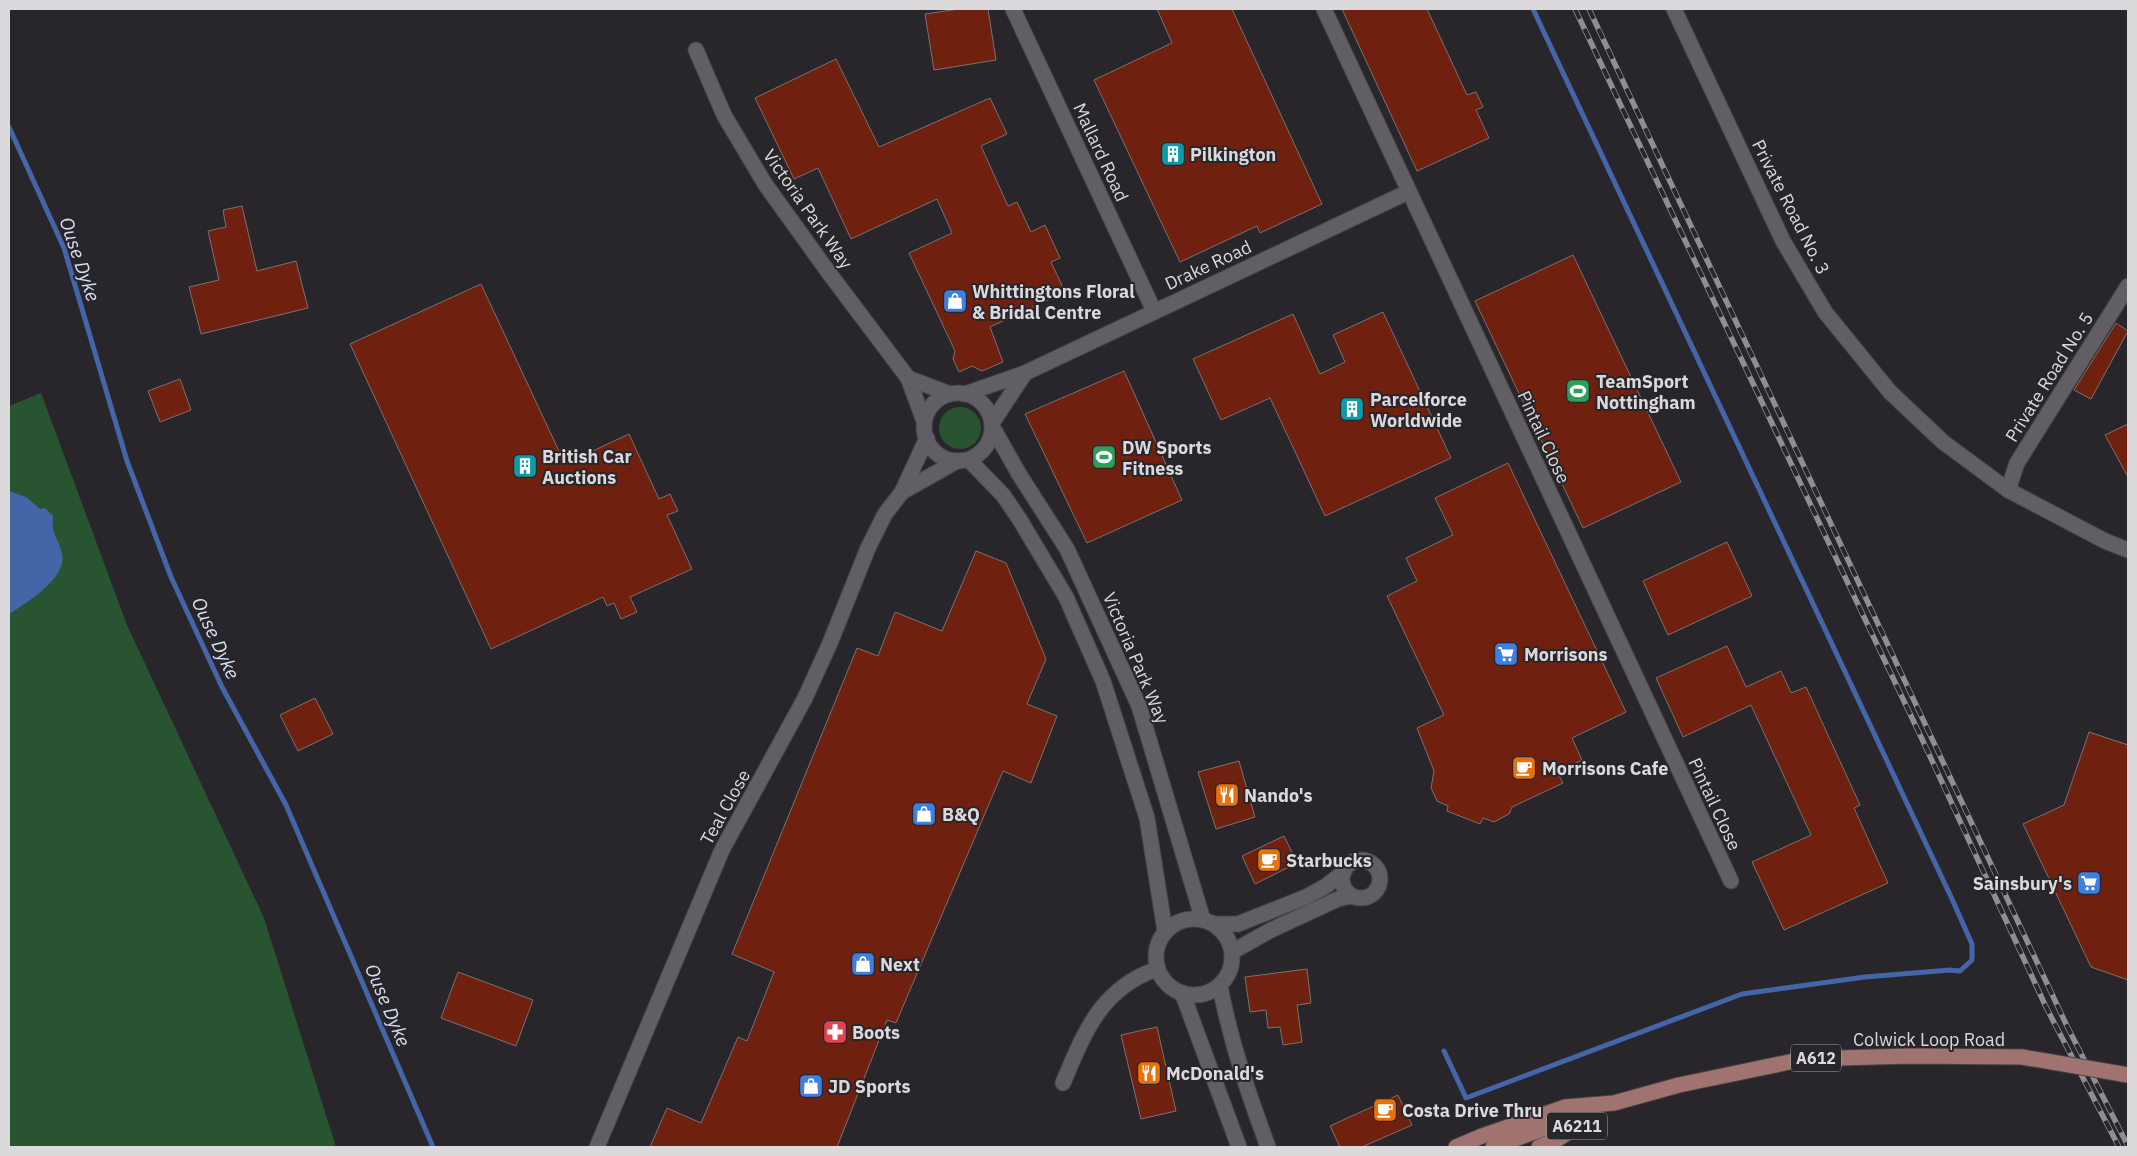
<svg xmlns="http://www.w3.org/2000/svg" width="2137" height="1156" font-family="'IBM Plex Sans',sans-serif">
<style>
.green{fill:#285432}
.water{fill:#4565a9}
.lines{fill:none;stroke-linecap:round;stroke-linejoin:round}
.stream{stroke:#4565a9;stroke-width:5}
.building{fill:#70200f;stroke:#797371}
.minor-casing{stroke:#464447;stroke-width:17}
.major-casing{stroke:#464447;stroke-width:17}
.minor{stroke:#615f63;stroke-width:15}
.major{stroke:#a17370;stroke-width:15}
.rail-casing{stroke:#908e92;stroke-width:5.5}
.rail{stroke:#28262a;stroke-width:4;stroke-dasharray:11;stroke-linecap:butt}
.major-bridge-casing{stroke:#464447;stroke-width:17;stroke-linecap:butt}
.major-bridge{stroke:#a17370;stroke-width:15}
.labels{text-anchor:middle;dominant-baseline:central;stroke-width:4;stroke-linejoin:round;paint-order:stroke}
.shield{fill:#28262a;stroke:#a5a3a7;stroke-width:1}
.shield-label{font-size:16px;font-weight:bold;fill:#dbd9dc}
.street-label{font-size:18px;fill:#dbd9dc;stroke:#28262a}
.poi-label{font-size:18px;font-weight:bold;fill:#dbd9dc;stroke:#28262a;text-anchor:start}
.water-label{font-size:19px;font-style:italic;fill:#d6e0f4;stroke:#28262a}
</style>
<rect width="100%" height="100%" fill="#28262a"/>
<g class="green">
<polygon points="41,393 127,625 264,918 336,1147 9,1147 9,406"/>
<circle cx="960" cy="428" r="21"/>
</g>
<path class="water" d="M9,491l17,6 14,12 5,-1 8,8c-2,20 5,21 9,37 6,25 -36,50 -53,61z"/>
<g class="lines">
<g class="stream">
<polyline points="9,127 64,248 127,461 171,577 222,687 286,805 433,1147"/>
<polyline points="1444,1051 1466,1098 1742,994 1865,977 1950,970 1960,971 1972,960 1972,944 1952,899 1533,9"/>
</g>
</g>
<g class="building">
<polygon points="959,9 988,9 996,60 934,70 925,14"/>
<polygon points="1157,9 1232,9 1322,204 1260,233 1257,226 1180,262 1094,80 1172,43"/>
<polygon points="1342,9 1427,9 1467,95 1476,92 1483,107 1476,110 1489,138 1417,171"/>
<polygon points="836,59 879,147 990,98 1007,134 981,146 1008,206 1017,202 1031,232 1045,225 1060,258 1051,262 1065,292 990,327 1003,362 982,371 972,366 959,372 953,359 955,351 909,253 952,233 937,199 851,239 818,168 794,179 755,98"/>
<polygon points="242,206 257,271 296,261 308,308 201,334 189,287 219,280 208,231 226,227 223,210"/>
<polygon points="1573,255 1681,482 1583,528 1475,301"/>
<polygon points="481,284 565,464 629,434 659,499 670,494 678,511 667,515 692,569 630,597 637,612 621,619 614,603 607,606 603,597 491,649 350,344"/>
<polygon points="1383,312 1451,458 1325,516 1270,398 1221,420 1193,359 1293,314 1320,374 1345,362 1333,335"/>
<polygon points="2116,323 2128,331 2091,399 2074,390"/>
<polygon points="1124,371 1182,500 1087,543 1025,414"/>
<polygon points="180,379 191,410 160,422 148,391"/>
<polygon points="2128,424 2128,477 2105,435"/>
<polygon points="1508,463 1626,712 1572,738 1582,760 1557,772 1563,783 1512,807 1509,814 1494,822 1483,818 1480,824 1447,811 1448,806 1437,801 1431,788 1434,771 1417,728 1444,715 1387,596 1417,581 1406,558 1453,535 1435,498"/>
<polygon points="1727,542 1752,596 1668,635 1643,581"/>
<polygon points="976,551 1006,563 1046,659 1027,704 1057,716 1031,783 1003,771 896,1023 887,1020 837,1147 650,1147 667,1108 701,1123 738,1037 747,1041 774,972 732,954 857,648 878,656 895,612 942,631"/>
<polygon points="1727,646 1746,687 1781,671 1791,693 1806,687 1860,805 1854,808 1888,883 1784,930 1752,862 1811,835 1751,705 1683,737 1656,678"/>
<polygon points="315,698 333,734 298,751 280,715"/>
<polygon points="2089,732 2128,745 2128,980 2091,967 2023,824 2064,805"/>
<polygon points="1239,761 1255,817 1216,829 1198,772"/>
<polygon points="1284,836 1297,863 1255,884 1242,856"/>
<polygon points="1307,969 1311,1003 1297,1005 1302,1042 1283,1045 1280,1027 1268,1028 1266,1010 1250,1012 1245,977"/>
<polygon points="458,972 533,1000 516,1046 441,1018"/>
<polygon points="1157,1027 1176,1111 1141,1119 1121,1035"/>
<polygon points="1398,1095 1412,1125 1362,1147 1340,1147 1330,1126"/>
</g>
<g class="lines">
<defs>
<g id="minor">
<polyline points="1013,9 1154,311"/>
<polyline points="1324,9 1731,881"/>
<polyline points="1674,9 1783,241 1825,312 1890,392 1943,442 2008,490 2105,541 2128,550"/>
<polyline points="696,50 724,115 765,184 829,273 908,378 924,421"/>
<polyline points="908,378 950,394"/>
<circle cx="958" cy="427" r="34"/>
<polyline points="965,394 1025,373 1408,192"/>
<polyline points="992,423 1025,373"/>
<polyline points="993,428 1019,474 1067,549 1139,706 1203,920"/>
<polyline points="969,460 1003,495 1020,520 1066,597 1103,681 1147,818 1165,931"/>
<polyline points="2008,490 2017,463 2128,286"/>
<polyline points="902,492 957,461"/>
<circle cx="1361" cy="879" r="19"/>
<circle cx="1194" cy="957" r="38"/>
<polyline points="1214,924 1238,924 1306,897 1326,886 1344,872"/>
<polyline points="1232,952 1271,930 1338,899 1351,896"/>
<path d="M1220,986c11,58 28,106 48,161"/>
<polyline points="1183,995 1239,1147"/>
<path d="M1063,1083c21,-50 38,-95 94,-114"/>
<polyline points="597,1147 722,850 805,698 830,643 868,548 885,514 902,492 927,438"/>
</g>
<g id="major">
<polyline points="1456,1147 1482,1136 1565,1107 1614,1103 1679,1085 1804,1059 1910,1056 2022,1057"/>
<polyline points="1493,1147 1594,1110"/>
<polyline points="1539,1147 1558,1139 1590,1118"/>
</g>
</defs>
<use href="#minor" class="minor-casing"/>
<use href="#major" class="major-casing"/>
<use href="#minor" class="minor"/>
<use href="#major" class="major"/>
<defs>
<g id="rail">
<polyline points="1575,9 1922,739 2047,1009 2119,1147"/>
<polyline points="1589,9 2067,1026 2128,1146"/>
</g>
</defs>
<use href="#rail" class="rail-casing"/>
<use href="#rail" class="rail"/>
<defs>
<polyline id="major-bridge" points="2022,1057 2128,1075"/>
</defs>
<use href="#major-bridge" class="major-bridge-casing"/>
<use href="#major-bridge" class="major-bridge"/>
</g>
<defs>
<symbol id="building-square" viewBox="-11 -11 22 22"><rect x="-9" y="-9" width="18" height="18" rx="4" fill="#0f9aa8" stroke="#28262a"/><path d="M-4-6H4V6H1V3H-1V6H-4ZM-2.5-4.3h1.7v1.8h-1.7ZM.8-4.3h1.7v1.8H.8ZM-2.5-1h1.7V.8h-1.7ZM.8-1h1.7V.8H.8Z" fill="#fff"/></symbol>
<symbol id="shop-square" viewBox="-11 -11 22 22"><rect x="-9" y="-9" width="18" height="18" rx="4" fill="#3f7fe0" stroke="#28262a"/><path d="M-5-2.5h2.3a2.7 3.5 0 0 1 5.4 0H5L5.5 6h-11ZM-1.5-2.5h3a1.5 2.3 0 0 0-3 0Z" fill="#fff"/></symbol>
<symbol id="stadium-square" viewBox="-11 -11 22 22"><rect x="-9" y="-9" width="18" height="18" rx="4" fill="#2e9e5b" stroke="#28262a"/><path d="M0-5a6.5 5 0 1 0 0 10a6.5 5 0 1 0 0-10ZM-3.5-1.8h7v3.6h-7Z" fill="#fff"/></symbol>
<symbol id="supermarket-square" viewBox="-11 -11 22 22"><rect x="-9" y="-9" width="18" height="18" rx="4" fill="#3f7fe0" stroke="#28262a"/><path d="M-6-5.5h2.5l.6 2H6L4.5 2H-2.5L-4.4-4H-6ZM-1.5 3.2a1.3 1.3 0 1 0 .1 0ZM3 3.2a1.3 1.3 0 1 0 .1 0Z" fill="#fff"/></symbol>
<symbol id="cafe-square" viewBox="-11 -11 22 22"><rect x="-9" y="-9" width="18" height="18" rx="4" fill="#e8710a" stroke="#28262a"/><path d="M-5.5-4.5H6V0H3Q3 3.5 0 3.5H-2.5Q-5.5 3.5-5.5 0ZM3-3.2v2h1.7v-2ZM-6 4.5H4V6H-6Z" fill="#fff"/></symbol>
<symbol id="restaurant-square" viewBox="-11 -11 22 22"><rect x="-9" y="-9" width="18" height="18" rx="4" fill="#e8710a" stroke="#28262a"/><path d="M-5-6h1v4h1v-4h1v4h1v-4h1v5L-1.5 .5V6h-2V.5L-5-1ZM5-6V6H3V1.5H1.5Q1.5-4 5-6Z" fill="#fff"/></symbol>
<symbol id="pharmacy-square" viewBox="-11 -11 22 22"><rect x="-9" y="-9" width="18" height="18" rx="4" fill="#e0444e" stroke="#28262a"/><path d="M-2-6h4v4h4v4h-4v4h-4v-4h-4v-4h4Z" fill="#fff"/></symbol>
</defs>
<g fill-rule="evenodd">
<use href="#building-square" x="1159" y="140" width="28" height="28"/>
<use href="#shop-square" x="941" y="287" width="28" height="28"/>
<use href="#stadium-square" x="1564" y="377" width="28" height="28"/>
<use href="#building-square" x="1338" y="395" width="28" height="28"/>
<use href="#stadium-square" x="1090" y="443" width="28" height="28"/>
<use href="#building-square" x="511" y="452" width="28" height="28"/>
<use href="#supermarket-square" x="1492" y="640" width="28" height="28"/>
<use href="#cafe-square" x="1510" y="754" width="28" height="28"/>
<use href="#restaurant-square" x="1213" y="781" width="28" height="28"/>
<use href="#shop-square" x="910" y="800" width="28" height="28"/>
<use href="#cafe-square" x="1255" y="846" width="28" height="28"/>
<use href="#supermarket-square" x="2075" y="869" width="28" height="28"/>
<use href="#shop-square" x="849" y="950" width="28" height="28"/>
<use href="#pharmacy-square" x="821" y="1018" width="28" height="28"/>
<use href="#restaurant-square" x="1135" y="1059" width="28" height="28"/>
<use href="#shop-square" x="797" y="1072" width="28" height="28"/>
<use href="#cafe-square" x="1371" y="1096" width="28" height="28"/>
</g>
<g class="labels">
<g class="shield">
<rect x="1791" y="1044.5" width="50" height="27" rx="4"/>
<rect x="1547" y="1112.5" width="60" height="27" rx="4"/>
</g>
<g class="shield-label">
<text x="1816" y="1058">A612</text>
<text x="1577" y="1126">A6211</text>
</g>
<g class="street-label">
<text transform="translate(1101 152) rotate(65)">Mallard Road</text>
<text transform="translate(1791 207) rotate(63)">Private Road No. 3</text>
<text transform="translate(808 209) rotate(55)">Victoria Park Way</text>
<text transform="translate(1208 265) rotate(-25)">Drake Road</text>
<text transform="translate(2049 377) rotate(-58)">Private Road No. 5</text>
<text transform="translate(1544 437) rotate(65)">Pintail Close</text>
<text transform="translate(1136 658) rotate(67)">Victoria Park Way</text>
<text transform="translate(1715 804) rotate(65)">Pintail Close</text>
<text transform="translate(725 807) rotate(-61)">Teal Close</text>
<text x="1929" y="1039">Colwick Loop Road</text>
</g>
<g class="poi-label">
<text x="1190" y="154">Pilkington</text>
<text x="972" y="291">Whittingtons Floral<tspan x="972" dy="21">&amp; Bridal Centre</tspan></text>
<text x="1596" y="381">TeamSport<tspan x="1596" dy="21">Nottingham</tspan></text>
<text x="1370" y="399">Parcelforce<tspan x="1370" dy="21">Worldwide</tspan></text>
<text x="1122" y="447">DW Sports<tspan x="1122" dy="21">Fitness</tspan></text>
<text x="542" y="456">British Car<tspan x="542" dy="21">Auctions</tspan></text>
<text x="1524" y="654">Morrisons</text>
<text x="1542" y="768">Morrisons Cafe</text>
<text x="1244" y="795">Nando's</text>
<text x="942" y="814">B&amp;Q</text>
<text x="1286" y="860">Starbucks</text>
<text x="2072" y="883" text-anchor="end">Sainsbury's</text>
<text x="880" y="964">Next</text>
<text x="852" y="1032">Boots</text>
<text x="1166" y="1073">McDonald's</text>
<text x="828" y="1086">JD Sports</text>
<text x="1402" y="1110">Costa Drive Thru</text>
</g>
<g class="water-label">
<text transform="translate(80 259) rotate(71)">Ouse Dyke</text>
<text transform="translate(216 638) rotate(65)">Ouse Dyke</text>
<text transform="translate(388 1005) rotate(67)">Ouse Dyke</text>
</g>
</g>
<rect width="2137" height="1156" fill="none" stroke="#dbd9dc" stroke-width="20"/>
</svg>
